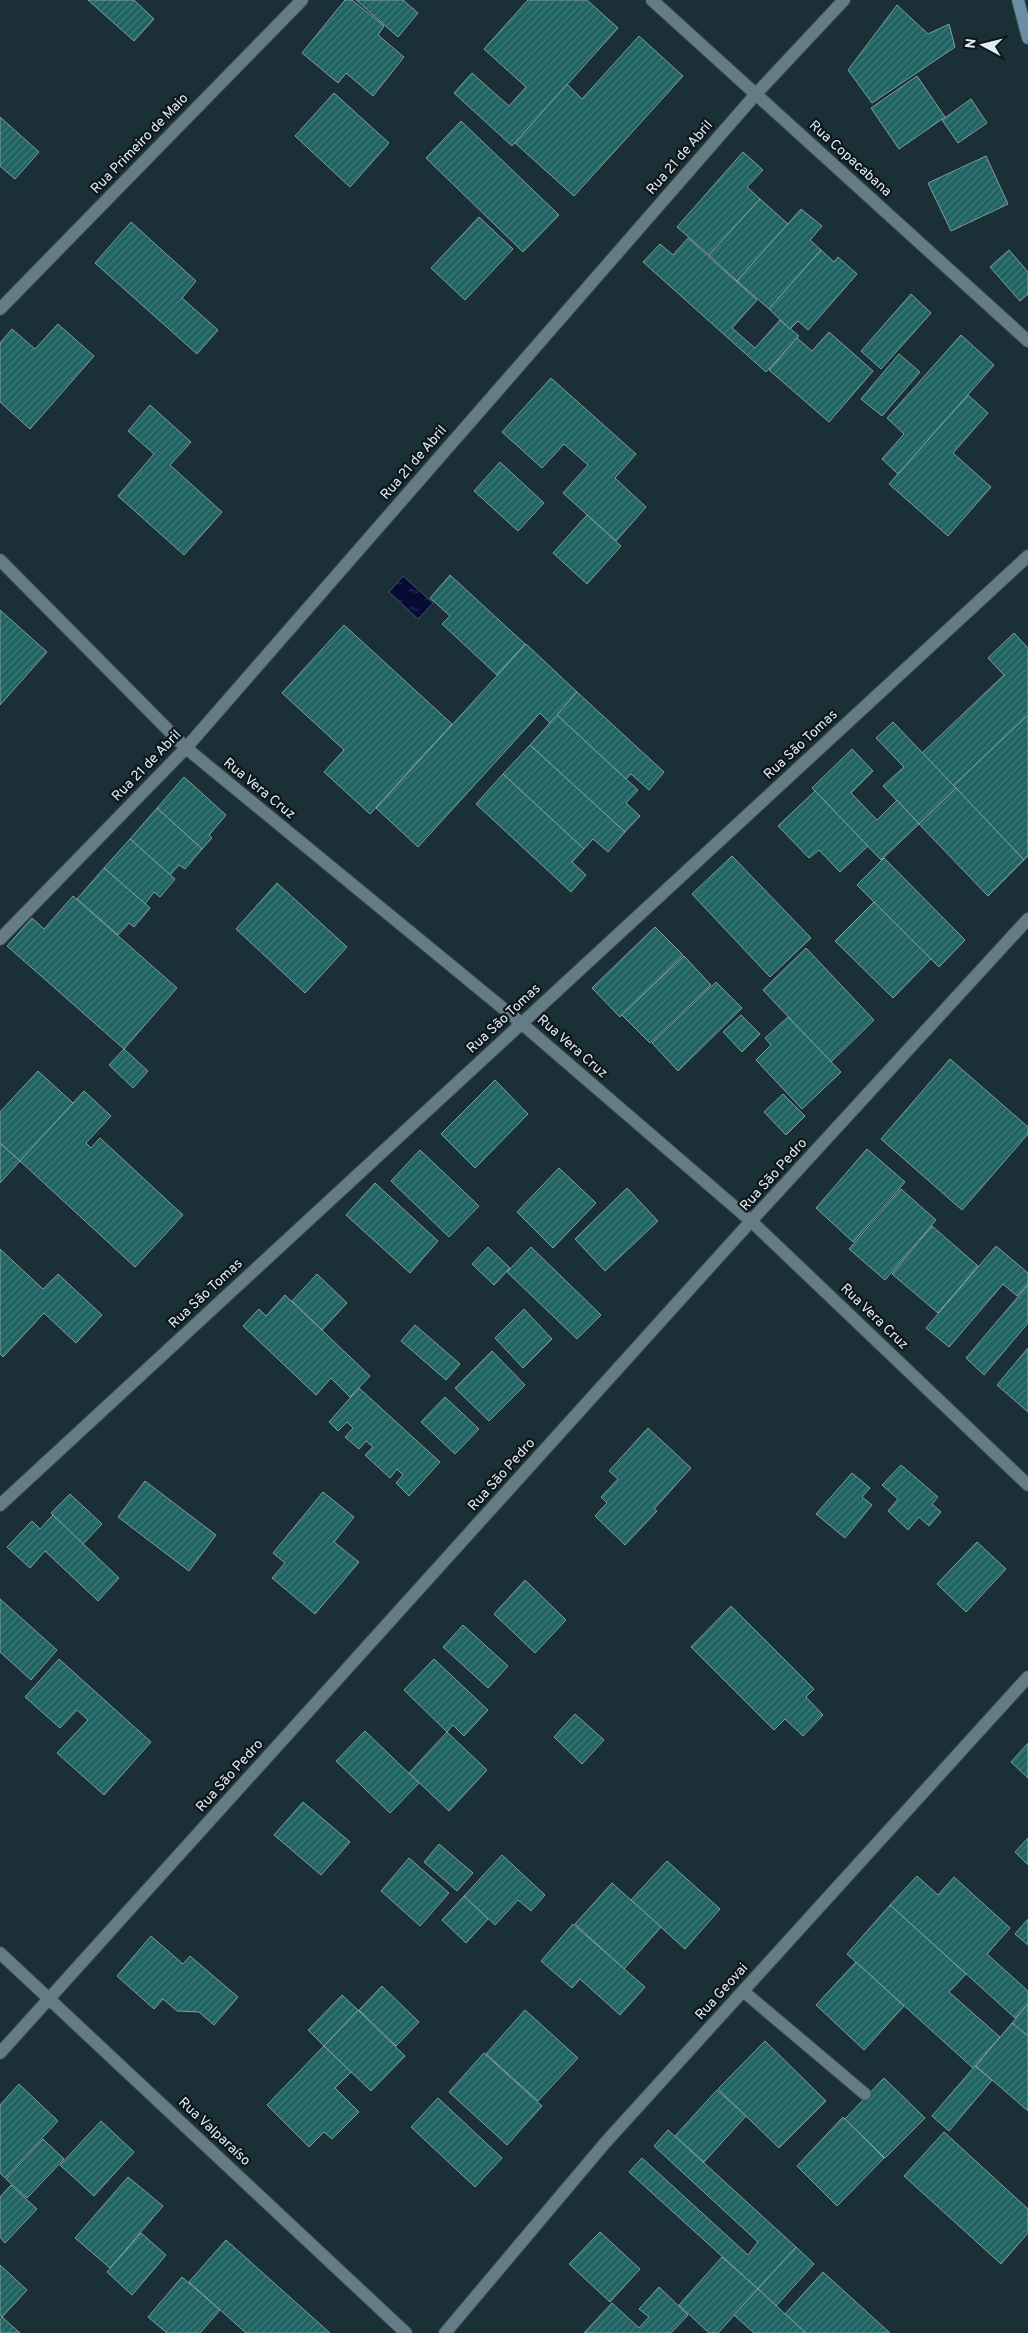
<svg xmlns="http://www.w3.org/2000/svg" width="1028" height="2333" font-family="Overpass,sans-serif">
<style>
.water{fill:url(#water-ripples);stroke:#484e6e}
.building{fill:url(#building-hatch);stroke:#839d9c}
.lines{fill:none;stroke-linecap:round;stroke-linejoin:round}
.lane-casing{stroke:#384a50;stroke-width:14}
.street-casing{stroke:#384a50;stroke-width:14}
.secondary-casing{stroke:#384a50;stroke-width:14}
.lane{stroke:#657c84;stroke-width:12}
.street{stroke:#657c84;stroke-width:12}
.secondary{stroke:#698ea6;stroke-width:12}
.labels{text-anchor:middle;dominant-baseline:central;stroke-width:4.5;stroke-linejoin:round;paint-order:stroke}
.street-label{font-size:14px;fill:#e1edf2;stroke:#0d1619}
</style>
<defs>
<pattern id="water-ripples" width="26" height="14" patternUnits="userSpaceOnUse" patternTransform="scale(1.25)"><rect width="26" height="14" fill="#070a35"/><path d="M2 4q2-2 4 0t4 0M15 11q2-2 4 0t4 0" fill="none" stroke="#2b2e53"/></pattern>
<pattern id="building-hatch" width="6" height="6" patternUnits="userSpaceOnUse" patternTransform="scale(1.25)"><rect width="6" height="6" fill="#1f6362"/><path d="M-1 1l2-2M0 6l6-6M5 7l2-2" fill="none" stroke="#3f7a79"/></pattern>
</defs>
<rect width="100%" height="100%" fill="#1a2f36"/>
<polygon class="water" points="403,576 433,603 418,619 389,592"/>
<g class="building">
<polygon points="88,0 134,0 154,19 134,41"/>
<polygon points="345,0 352,0 384,26 378,35 404,57 373,96 346,73 338,83 302,53"/>
<polygon points="356,0 403,0 418,13 398,37"/>
<polygon points="528,0 587,0 618,28 512,146 454,93 472,73 509,106 526,87 484,49"/>
<polygon points="897,5 928,34 949,24 955,47 872,103 848,70"/>
<polygon points="639,36 683,76 574,196 515,143 567,84 582,99"/>
<polygon points="917,76 945,117 899,149 871,108"/>
<polygon points="334,93 389,143 350,187 295,136"/>
<polygon points="971,99 987,123 958,143 942,120"/>
<polygon points="0,117 39,152 15,179 0,166"/>
<polygon points="461,121 559,215 523,252 426,158"/>
<polygon points="743,152 763,170 747,187 760,199 709,255 677,227"/>
<polygon points="986,156 1008,204 951,231 928,183"/>
<polygon points="760,199 788,224 737,281 709,255"/>
<polygon points="801,209 822,226 810,240 821,250 769,309 737,281"/>
<polygon points="479,217 513,249 465,300 431,268"/>
<polygon points="131,222 196,281 182,298 218,330 197,354 95,263"/>
<polygon points="688,238 757,300 732,328 755,348 780,320 799,336 766,372 643,262 660,244 673,255"/>
<polygon points="821,250 834,262 838,257 857,274 808,330 798,321 790,329 769,309"/>
<polygon points="1009,250 1028,272 1028,294 1020,301 990,267"/>
<polygon points="911,294 931,313 881,369 861,351"/>
<polygon points="58,324 94,356 30,429 0,402 0,343 12,329 35,349"/>
<polygon points="829,332 873,371 829,422 769,370 797,338 812,351"/>
<polygon points="961,335 994,365 898,474 882,459 904,434 887,418"/>
<polygon points="899,354 920,372 882,416 861,399"/>
<polygon points="551,378 636,454 615,478 646,507 616,541 563,493 588,465 564,444 542,468 502,432"/>
<polygon points="968,395 988,413 953,453 991,487 948,536 889,484"/>
<polygon points="150,405 191,442 170,465 222,512 184,555 118,496 154,454 128,431"/>
<polygon points="500,462 544,503 518,531 474,491"/>
<polygon points="587,515 621,546 587,584 553,553"/>
<polygon points="450,575 525,644 497,675 442,624 450,616 430,598"/>
<polygon points="0,610 47,652 0,705"/>
<polygon points="344,625 452,724 370,814 324,772 344,750 282,693"/>
<polygon points="1014,633 1028,648 1028,715 953,786 922,753 1004,675 988,658"/>
<polygon points="526,644 577,692 550,723 540,713 418,847 376,808"/>
<polygon points="577,692 664,772 649,790 631,774 626,779 557,715"/>
<polygon points="557,715 638,790 626,803 640,816 625,832 530,745"/>
<polygon points="1028,715 1028,856 1024,860 953,786"/>
<polygon points="893,722 956,788 919,824 883,786 904,767 876,738"/>
<polygon points="530,745 625,832 608,852 593,839 584,849 503,774"/>
<polygon points="852,749 873,771 851,793 877,820 897,800 919,824 881,860 812,788"/>
<polygon points="503,774 584,849 572,862 586,875 571,892 476,804"/>
<polygon points="184,777 226,815 209,835 212,838 202,849 157,808"/>
<polygon points="956,788 1024,860 988,896 919,824"/>
<polygon points="815,791 868,846 840,872 819,850 809,858 778,826"/>
<polygon points="157,808 202,849 185,869 179,865 170,875 130,839"/>
<polygon points="130,839 175,879 160,897 154,892 145,904 104,868"/>
<polygon points="732,856 811,938 770,977 692,894"/>
<polygon points="884,858 965,940 939,967 857,885"/>
<polygon points="104,868 150,908 134,927 129,923 118,935 77,899"/>
<polygon points="277,883 347,947 305,993 236,929"/>
<polygon points="73,896 177,988 124,1049 7,946 32,918 44,929"/>
<polygon points="874,902 931,959 893,998 835,941"/>
<polygon points="655,927 683,955 620,1017 592,988"/>
<polygon points="806,948 874,1020 831,1062 763,990"/>
<polygon points="684,956 711,985 650,1043 622,1015"/>
<polygon points="716,982 742,1008 678,1071 652,1043"/>
<polygon points="741,1015 760,1034 742,1052 723,1032"/>
<polygon points="788,1017 841,1072 802,1109 756,1060 771,1045 765,1038"/>
<polygon points="124,1049 148,1071 133,1088 109,1065"/>
<polygon points="950,1059 1028,1127 1028,1134 962,1210 881,1139"/>
<polygon points="38,1071 73,1103 20,1161 0,1143 0,1112"/>
<polygon points="495,1080 528,1114 475,1168 441,1134"/>
<polygon points="84,1091 111,1116 86,1143 91,1148 100,1138 183,1215 135,1267 20,1161"/>
<polygon points="783,1094 805,1116 786,1135 764,1112"/>
<polygon points="0,1143 20,1161 0,1183"/>
<polygon points="867,1149 905,1182 853,1242 816,1208"/>
<polygon points="420,1150 479,1206 449,1237 391,1181"/>
<polygon points="559,1168 596,1203 553,1248 517,1212"/>
<polygon points="375,1183 438,1241 410,1273 346,1215"/>
<polygon points="627,1188 658,1221 605,1271 575,1239"/>
<polygon points="901,1189 936,1220 885,1280 849,1249"/>
<polygon points="932,1226 978,1266 938,1313 892,1274"/>
<polygon points="996,1246 1028,1273 1028,1284 1017,1296 1003,1284 949,1347 926,1328"/>
<polygon points="488,1247 510,1268 494,1285 472,1264"/>
<polygon points="531,1247 601,1315 577,1339 507,1272"/>
<polygon points="0,1249 43,1289 58,1274 102,1315 76,1343 44,1313 3,1357 0,1354"/>
<polygon points="317,1274 347,1303 322,1330 292,1301"/>
<polygon points="1028,1285 1028,1323 984,1375 966,1358"/>
<polygon points="285,1295 370,1376 350,1397 331,1378 316,1395 243,1326 259,1309 266,1316"/>
<polygon points="524,1309 552,1339 523,1368 495,1338"/>
<polygon points="415,1325 460,1364 446,1380 401,1341"/>
<polygon points="1028,1348 1028,1412 997,1385"/>
<polygon points="492,1351 525,1385 489,1421 455,1388"/>
<polygon points="359,1388 440,1462 409,1496 396,1483 403,1475 397,1469 390,1478 365,1455 373,1447 366,1441 359,1449 345,1437 353,1428 347,1422 338,1431 329,1422"/>
<polygon points="445,1397 479,1429 455,1454 421,1422"/>
<polygon points="648,1428 691,1468 654,1509 657,1511 625,1545 595,1516 607,1503 601,1497 618,1479 609,1471"/>
<polygon points="901,1465 938,1497 932,1504 941,1512 929,1526 919,1517 908,1530 888,1511 898,1499 882,1485"/>
<polygon points="852,1473 870,1488 862,1497 872,1505 845,1538 816,1514"/>
<polygon points="145,1481 216,1535 189,1571 118,1517"/>
<polygon points="323,1492 354,1517 334,1542 359,1562 315,1614 272,1578 285,1563 273,1553"/>
<polygon points="70,1494 102,1524 83,1544 51,1513"/>
<polygon points="53,1515 119,1578 98,1601 45,1551 30,1568 7,1547 32,1521 40,1529"/>
<polygon points="977,1542 1006,1569 966,1612 937,1584"/>
<polygon points="525,1580 566,1620 535,1653 494,1614"/>
<polygon points="0,1599 57,1650 31,1680 0,1652"/>
<polygon points="731,1606 814,1689 806,1697 823,1715 803,1736 785,1719 774,1730 691,1647"/>
<polygon points="463,1625 508,1666 488,1688 443,1647"/>
<polygon points="59,1659 151,1742 104,1795 57,1753 88,1720 77,1710 60,1728 25,1697"/>
<polygon points="434,1659 488,1710 464,1736 453,1725 447,1732 404,1690"/>
<polygon points="575,1714 604,1740 582,1764 554,1737"/>
<polygon points="365,1731 419,1783 390,1813 336,1761"/>
<polygon points="447,1732 487,1770 449,1811 409,1773"/>
<polygon points="1028,1743 1028,1778 1011,1762"/>
<polygon points="303,1802 350,1842 321,1875 274,1835"/>
<polygon points="1028,1838 1028,1865 1015,1852"/>
<polygon points="439,1844 473,1873 457,1891 424,1862"/>
<polygon points="502,1855 545,1895 531,1911 518,1900 495,1925 464,1896"/>
<polygon points="409,1858 449,1893 420,1926 381,1891"/>
<polygon points="667,1861 720,1909 685,1949 631,1900"/>
<polygon points="917,1876 938,1895 954,1877 1010,1928 987,1954 1028,1991 1028,2004 1015,2018 890,1905"/>
<polygon points="612,1883 661,1927 624,1969 575,1924"/>
<polygon points="464,1896 488,1919 466,1943 442,1920"/>
<polygon points="890,1905 966,1974 949,1992 1000,2037 973,2068 847,1954"/>
<polygon points="1028,1919 1028,1945 1015,1934"/>
<polygon points="573,1924 645,1987 620,2015 580,1979 572,1988 541,1961"/>
<polygon points="151,1936 183,1964 190,1956 238,1997 214,2025 199,2012 177,2011 163,1999 154,2009 117,1976"/>
<polygon points="856,1962 904,2006 864,2050 816,2005"/>
<polygon points="382,1986 419,2022 396,2046 359,2010"/>
<polygon points="342,1995 358,2010 324,2046 308,2030"/>
<polygon points="1028,2004 1028,2036 1012,2023"/>
<polygon points="358,2010 405,2056 371,2091 324,2046"/>
<polygon points="525,2010 578,2058 538,2101 486,2054"/>
<polygon points="1012,2023 1028,2036 1028,2111 976,2066"/>
<polygon points="765,2041 826,2101 779,2148 718,2089"/>
<polygon points="324,2046 351,2072 335,2088 359,2112 332,2139 324,2132 309,2147 267,2105"/>
<polygon points="484,2053 542,2106 507,2145 449,2092"/>
<polygon points="975,2066 992,2080 949,2131 932,2116"/>
<polygon points="884,2078 925,2118 885,2158 845,2119"/>
<polygon points="19,2084 58,2121 5,2178 0,2173 0,2105"/>
<polygon points="717,2090 746,2116 704,2162 675,2136"/>
<polygon points="438,2098 502,2158 475,2187 411,2127"/>
<polygon points="843,2117 884,2158 837,2206 797,2166"/>
<polygon points="101,2121 134,2152 94,2196 60,2165"/>
<polygon points="668,2130 796,2247 758,2289 629,2172 642,2158 748,2255 758,2242 654,2146"/>
<polygon points="944,2132 1028,2209 1028,2233 1001,2264 904,2176"/>
<polygon points="43,2139 64,2159 27,2198 6,2179"/>
<polygon points="128,2177 163,2206 110,2268 75,2238"/>
<polygon points="11,2185 37,2209 5,2243 0,2237 0,2197"/>
<polygon points="600,2232 640,2269 610,2302 569,2264"/>
<polygon points="141,2233 166,2255 132,2295 107,2272"/>
<polygon points="226,2240 330,2333 246,2333 189,2282"/>
<polygon points="796,2247 814,2264 776,2306 758,2289"/>
<polygon points="722,2257 758,2289 718,2333 709,2333 679,2305"/>
<polygon points="0,2265 27,2290 2,2317 0,2315"/>
<polygon points="823,2272 890,2333 806,2333 785,2314"/>
<polygon points="182,2277 220,2310 200,2333 167,2333 148,2317"/>
<polygon points="659,2287 688,2315 671,2333 584,2333 612,2303 639,2328 649,2317 639,2309"/>
<polygon points="758,2289 806,2333 754,2333 734,2315"/>
<polygon points="2,2317 20,2333 0,2333 0,2320"/>
</g>
<g class="lines">
<defs>
<polyline id="lane" points="743,1991 865,2094"/>
<g id="street">
<polyline points="652,0 1028,341"/>
<polyline points="0,309 302,0"/>
<polyline points="0,560 186,748 521,1023 751,1221 1028,1485"/>
<polyline points="0,939 186,748 756,94 844,0"/>
<polyline points="0,1505 1028,556"/>
<polyline points="0,1953 406,2333"/>
<polyline points="0,2053 751,1221 1028,919"/>
<polyline points="445,2333 605,2143 1028,1677"/>
</g>
<polyline id="secondary" points="1018,0 1028,38"/>
</defs>
<use href="#lane" class="lane-casing"/>
<use href="#street" class="street-casing"/>
<use href="#secondary" class="secondary-casing"/>
<use href="#lane" class="lane"/>
<use href="#street" class="street"/>
<use href="#secondary" class="secondary"/>
</g>
<g class="labels">
<g class="street-label">
<text transform="translate(140 144) rotate(-46)">Rua Primeiro de Maio</text>
<text transform="translate(680 158) rotate(-49)">Rua 21 de Abril</text>
<text transform="translate(850 159) rotate(42)">Rua Copacabana</text>
<text transform="translate(414 463) rotate(-49)">Rua 21 de Abril</text>
<text transform="translate(801 745) rotate(-43)">Rua São Tomas</text>
<text transform="translate(147 766) rotate(-46)">Rua 21 de Abril</text>
<text transform="translate(259 789) rotate(39)">Rua Vera Cruz</text>
<text transform="translate(504 1019) rotate(-43)">Rua São Tomas</text>
<text transform="translate(572 1047) rotate(41)">Rua Vera Cruz</text>
<text transform="translate(774 1175) rotate(-48)">Rua São Pedro</text>
<text transform="translate(206 1294) rotate(-43)">Rua São Tomas</text>
<text transform="translate(874 1317) rotate(44)">Rua Vera Cruz</text>
<text transform="translate(502 1475) rotate(-48)">Rua São Pedro</text>
<text transform="translate(230 1776) rotate(-48)">Rua São Pedro</text>
<text transform="translate(722 1992) rotate(-48)">Rua Geovai</text>
<text transform="translate(214 2132) rotate(43)">Rua Valparaíso</text>
</g>
</g>
<g transform="translate(983 45) rotate(277)" stroke="#0d1619" stroke-width="4" paint-order="stroke">
<path d="M0-4L9 19L0 12L-9 19Z" fill="#e1edf2"/>
<text y="-8" font-size="14" font-weight="bold" text-anchor="middle" fill="#e1edf2">N</text>
</g>
</svg>
